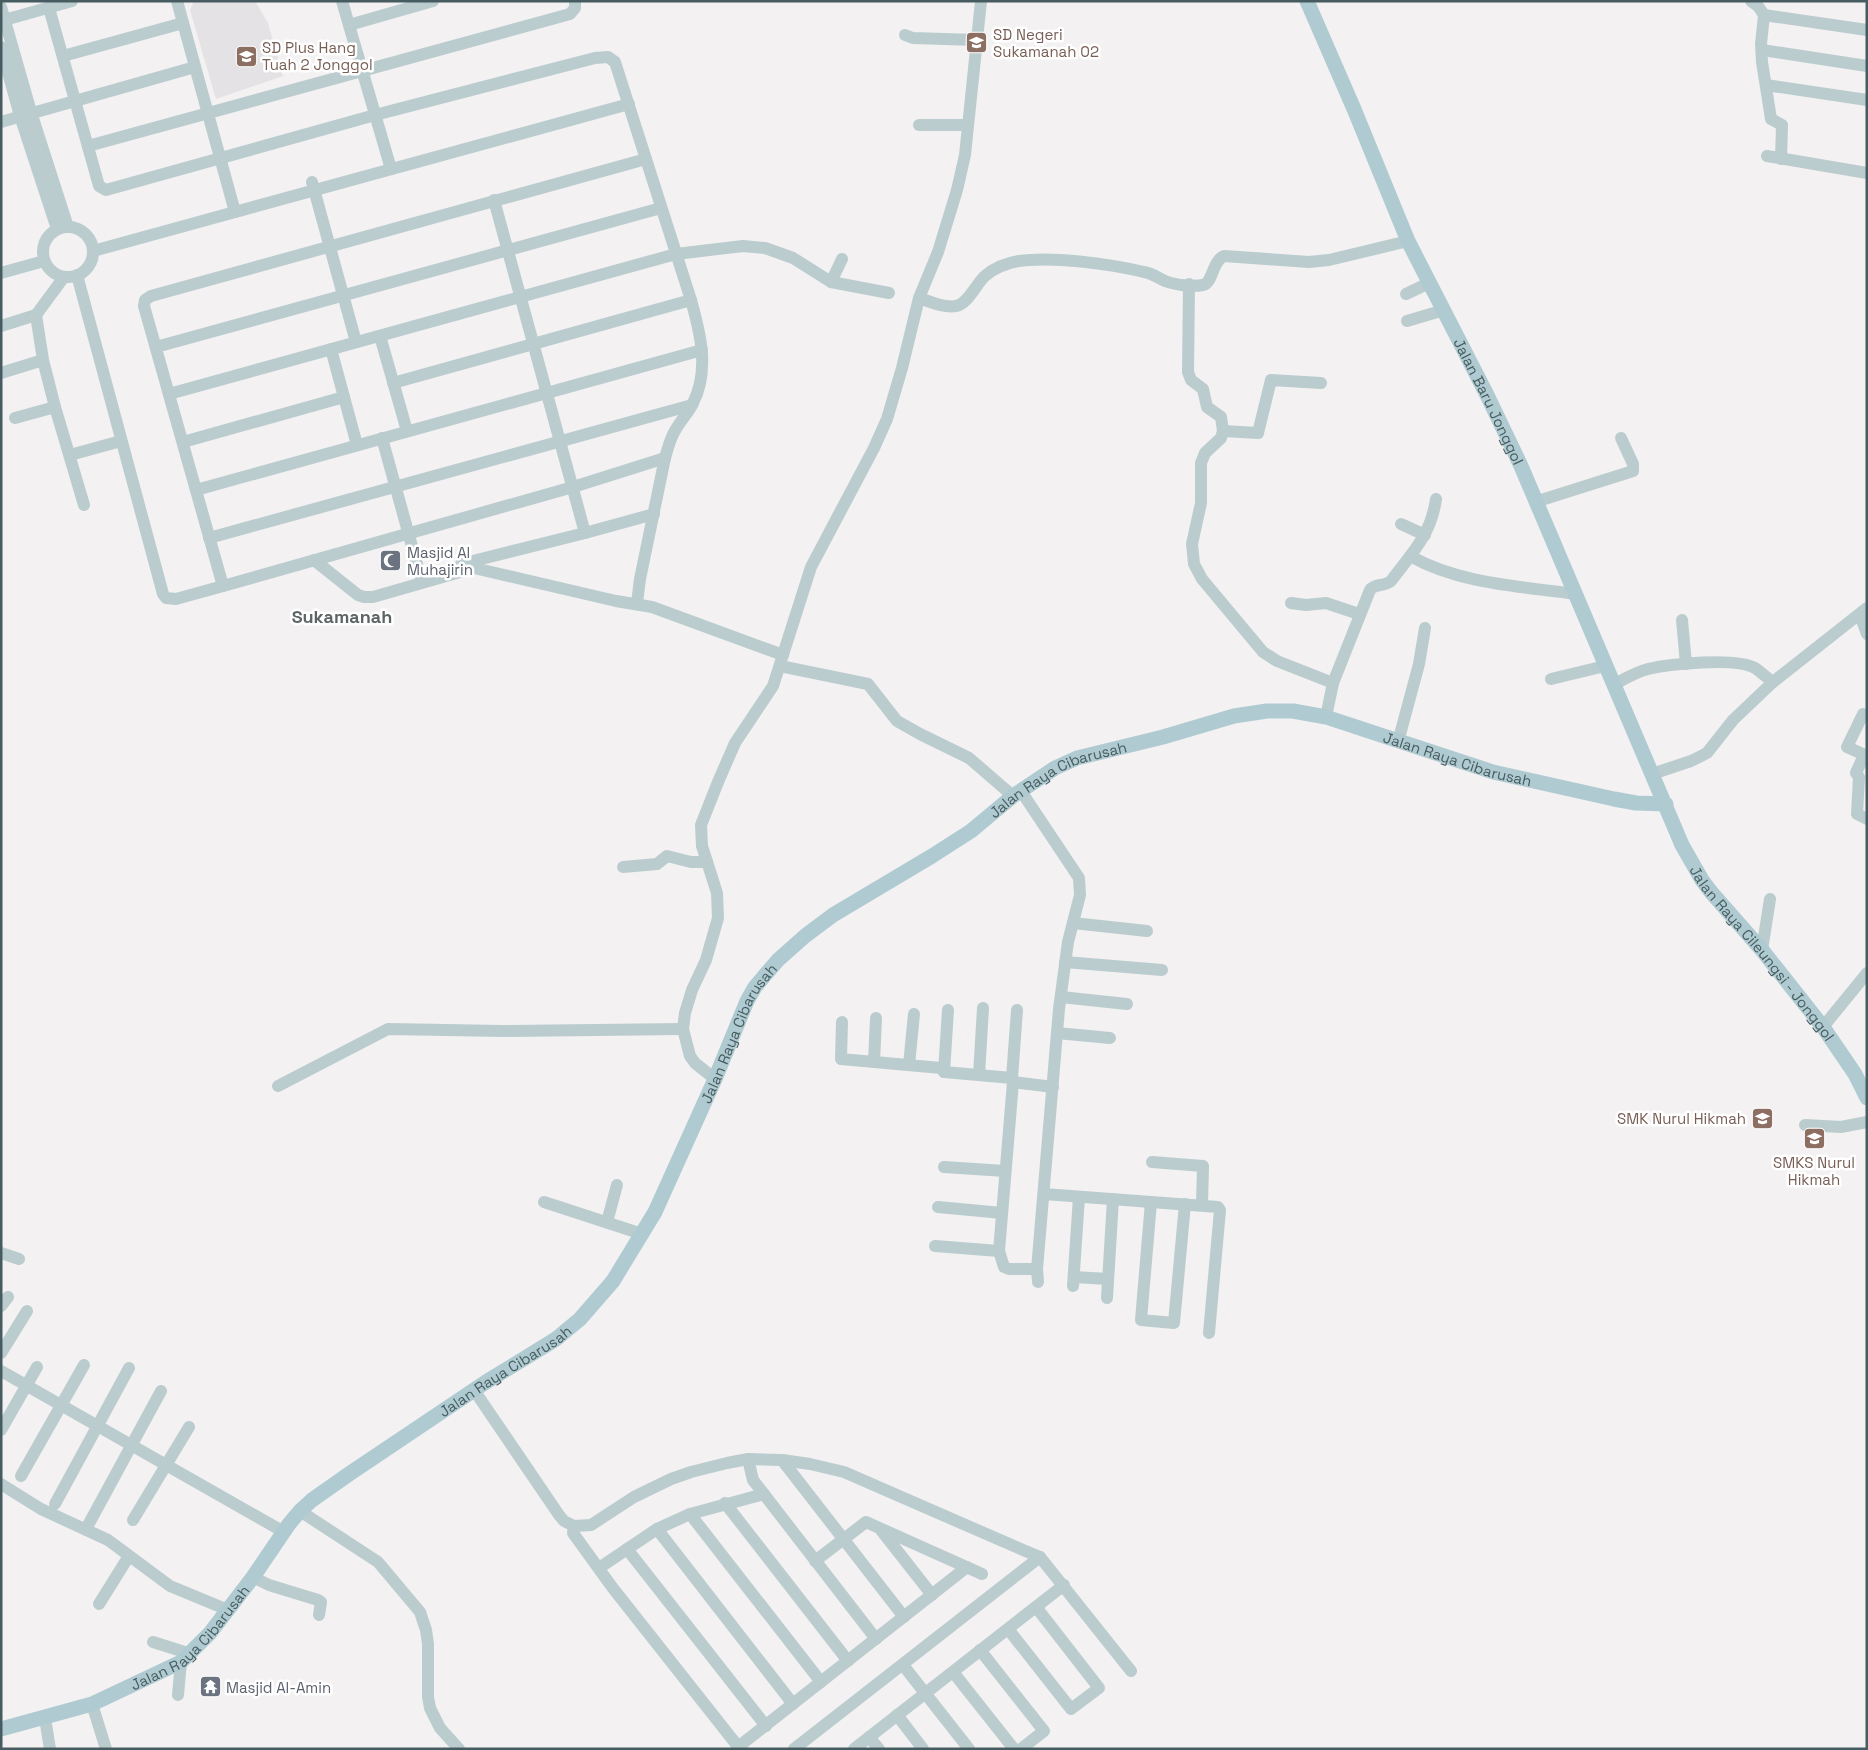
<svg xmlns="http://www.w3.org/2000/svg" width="1868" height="1750" font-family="'Space Grotesk',sans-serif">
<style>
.education{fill:#e4e2e4}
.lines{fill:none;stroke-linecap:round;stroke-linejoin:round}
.minor{stroke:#bbccce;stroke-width:12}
.major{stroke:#afcbd1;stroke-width:15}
.labels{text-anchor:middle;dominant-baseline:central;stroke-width:5;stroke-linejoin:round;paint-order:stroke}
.education-label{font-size:15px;fill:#785e54;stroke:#fff;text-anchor:start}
.street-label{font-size:15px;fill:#475c60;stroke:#fff}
.worship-label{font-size:15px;fill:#5b616d;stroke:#fff;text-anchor:start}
.quarter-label{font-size:18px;font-weight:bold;fill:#5d6466;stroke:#fff}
</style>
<rect width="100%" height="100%" fill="#f3f1f2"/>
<polygon class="education" points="194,1 255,1 268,23 283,76 216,99 190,10"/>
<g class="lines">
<g class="minor">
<polyline points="177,1 235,212"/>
<polyline points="342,1 391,169"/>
<polyline points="1751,1 1758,6 1764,15 1761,44 1762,62 1771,119 1782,125 1781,159"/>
<polyline points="1,7 31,112 68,227"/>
<path d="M49,8l50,178 7,4 269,-75 220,-57 13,-1 7,5 76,238c9,32 19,70 2,103 -4,9 -12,17 -17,26 -6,9 -8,19 -11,29l-25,121 -3,24"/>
<polyline points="1764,15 1867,30"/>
<polyline points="1,21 72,1"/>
<polyline points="349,25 433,1"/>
<polyline points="905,35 913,38 976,40"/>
<polyline points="1,47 20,116 57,229"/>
<polyline points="1762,50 1867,66"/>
<polyline points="63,56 183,23"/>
<polyline points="1766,85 1867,100"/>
<polyline points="1,122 195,67"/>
<polyline points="919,125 967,125"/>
<polyline points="88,146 570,14 575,8 575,1"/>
<polyline points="1767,156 1867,173"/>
<polyline points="312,182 356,342"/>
<polyline points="494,200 585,533"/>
<circle cx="68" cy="252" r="25"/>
<polyline points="93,251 629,104"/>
<polyline points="1,273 44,261"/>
<polyline points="77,275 163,594 166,598 176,599 223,586 573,487 665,458"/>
<polyline points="831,282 842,259"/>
<polyline points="1189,284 1188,372 1191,380 1203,389 1207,407 1221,417 1223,431 1221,438 1205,453 1201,463 1201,503 1192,544 1194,564 1202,579 1263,652 1277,661 1333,683"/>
<polyline points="1406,294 1429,283"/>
<path d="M919,298c12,4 25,10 37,8 12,-2 20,-22 29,-30 9,-8 22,-13 34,-15 34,-5 91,3 125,11 8,1 14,6 21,9 10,4 27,6 38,4 10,-2 9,-24 21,-29l85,6 20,-2 79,-19"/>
<polyline points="1407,321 1444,310"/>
<polyline points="1,326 36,315 64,277"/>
<polyline points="380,336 407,431"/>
<polyline points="156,347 661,208"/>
<polyline points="331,349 357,445"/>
<polyline points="1,373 43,360"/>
<polyline points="393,383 691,300"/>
<polyline points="169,394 676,254 743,246 765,248 793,258 831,282 889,293"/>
<polyline points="55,407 84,505"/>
<polyline points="15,418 55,407 43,360 36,315"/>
<polyline points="1223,431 1258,433 1271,380 1321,383"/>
<polyline points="382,438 420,575"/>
<polyline points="183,442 344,397"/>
<polyline points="70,455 121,441"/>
<polyline points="196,490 702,350"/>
<polyline points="1535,502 1633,471 1633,464 1621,438"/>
<polyline points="1401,524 1425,535"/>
<polyline points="209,538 692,405"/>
<path d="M1410,556c50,28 109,30 165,38"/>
<polyline points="314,560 358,595 364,597 373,597 474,568 616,601 652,607 783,655"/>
<polyline points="461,564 585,533 654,514"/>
<polyline points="223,586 144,306 145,300 151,296 646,159"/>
<polyline points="1291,603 1306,605 1326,603 1359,614"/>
<polyline points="1860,615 1867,634"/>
<polyline points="1682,620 1686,664"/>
<polyline points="780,666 868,684 897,721 920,734 969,758 1013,796"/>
<polyline points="1551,679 1605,666"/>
<path d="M1613,685c11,-6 23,-13 35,-16 22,-5 87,-12 107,-1 6,4 12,10 18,14"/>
<polyline points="1867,716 1863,714 1847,747 1867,756"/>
<path d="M1326,717l7,-34 37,-93c5,-7 14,-3 21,-9 21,-28 40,-46 45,-82"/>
<polyline points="1398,742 1419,664 1425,628"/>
<polyline points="1864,755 1856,773 1859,777 1857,814 1867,819"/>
<polyline points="1652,774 1691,761 1707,753 1733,720 1773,682 1867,608"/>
<polyline points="1021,791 1079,878 1080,895 1068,942 1059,1009 1037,1269 1038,1282"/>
<polyline points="623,867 657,864 667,856 691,862 707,862"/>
<polyline points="1073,923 1147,931"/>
<polyline points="1762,950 1770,899"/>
<polyline points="1065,962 1162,970"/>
<polyline points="1061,997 1127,1004"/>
<polyline points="842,1022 841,1059 941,1068 944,1072 1012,1078 1013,1082 1053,1087"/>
<polyline points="1823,1027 1867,973"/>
<polyline points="1057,1033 1110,1038"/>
<polyline points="874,1062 876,1018"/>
<polyline points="909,1065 914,1014"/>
<polyline points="944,1072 948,1010"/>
<polyline points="979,1075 983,1008"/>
<polyline points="1012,1078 1017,1010"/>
<polyline points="715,1079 695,1063 690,1056 683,1029 685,1013 692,990 706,960 718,918 717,893 702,846 701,825 718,782 735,743 773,686 811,567 874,448 887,419 902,368 919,298 938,252 957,190 965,155 981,1"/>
<polyline points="1013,1082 999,1251 1004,1267 1009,1269 1037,1269"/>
<polyline points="278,1086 388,1029 503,1031 683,1029"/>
<polyline points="1805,1125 1841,1127 1867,1122"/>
<polyline points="1152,1162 1203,1166 1202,1205"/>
<polyline points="944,1167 1005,1171"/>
<polyline points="1044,1194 1218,1207 1220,1210 1209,1333"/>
<polyline points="544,1202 642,1234"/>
<polyline points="1151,1202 1141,1320 1174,1323 1185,1204"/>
<polyline points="938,1207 1002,1213"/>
<polyline points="607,1222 617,1185"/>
<polyline points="935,1246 999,1251"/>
<polyline points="1,1253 19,1259"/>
<polyline points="1074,1277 1108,1279"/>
<polyline points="1073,1286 1079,1197"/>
<polyline points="1107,1298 1113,1199"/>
<polyline points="1,1306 8,1297"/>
<polyline points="1,1353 27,1311"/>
<polyline points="1,1371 284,1532"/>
<polyline points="474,1390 559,1515 564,1521 574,1526 591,1525 634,1497 671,1479 691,1472 727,1463 748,1459 782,1460 810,1464 844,1472 1023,1550 1040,1557 1131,1671"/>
<polyline points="1,1430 37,1367"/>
<polyline points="748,1459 753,1480 876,1639"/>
<polyline points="782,1460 904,1617"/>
<polyline points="21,1476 84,1365"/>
<polyline points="1,1484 41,1509 108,1540 170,1586 228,1610"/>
<polyline points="725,1503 848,1661"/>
<polyline points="55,1504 129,1368"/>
<polyline points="300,1511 378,1562 420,1612 426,1630 428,1644 428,1697 430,1708 440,1728 459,1749"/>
<polyline points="690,1514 821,1682"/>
<polyline points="133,1520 189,1427"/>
<polyline points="574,1526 573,1533 612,1587 740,1749"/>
<polyline points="86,1529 161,1391"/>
<polyline points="657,1529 793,1704"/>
<polyline points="881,1530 932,1595"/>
<polyline points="627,1549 766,1726"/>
<polyline points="815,1561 866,1522 982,1574"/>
<polyline points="599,1568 657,1529 690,1514 764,1494"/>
<polyline points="253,1577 269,1585 318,1600 321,1602 319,1615"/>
<polyline points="99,1604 129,1556"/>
<polyline points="1008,1629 1071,1709 1099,1688 1036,1607"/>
<polyline points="153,1642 191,1654"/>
<polyline points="980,1650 1044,1731 1021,1749"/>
<polyline points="903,1665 969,1749"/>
<polyline points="953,1672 1014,1749"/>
<polyline points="178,1695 181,1662"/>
<polyline points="92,1704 106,1749"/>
<polyline points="897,1715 923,1749"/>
<polyline points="45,1718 50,1749"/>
<polyline points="869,1737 879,1749"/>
<polyline points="738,1747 967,1567"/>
<polyline points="794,1749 1040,1557"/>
<polyline points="854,1749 1064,1585"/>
</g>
<g class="major">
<path id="s1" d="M1307,1l47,108 54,132 79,154 34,71 161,379 20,35 9,12 51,58 61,77 32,47 12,24"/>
<path id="s2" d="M1,1729l91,-25 89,-42 29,-29 43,-56 36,-53 11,-13 12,-11 37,-26 137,-92 70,-43 24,-20 33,-38 42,-69 60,-133 32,-78 8,-14 23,-27 27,-24 28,-21 99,-59 39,-25 42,-35 42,-28 22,-10 86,-21 71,-21 33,-5h26l33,6 167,55 121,27 22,4 30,1"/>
</g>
</g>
<defs>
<symbol id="school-square" viewBox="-11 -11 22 22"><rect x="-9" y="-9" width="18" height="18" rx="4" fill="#8d6e63" stroke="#fff"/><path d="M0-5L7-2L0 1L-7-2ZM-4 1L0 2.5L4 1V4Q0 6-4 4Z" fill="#fff"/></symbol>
<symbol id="mosque-square" viewBox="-11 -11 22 22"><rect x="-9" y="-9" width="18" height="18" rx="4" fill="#6b7280" stroke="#fff"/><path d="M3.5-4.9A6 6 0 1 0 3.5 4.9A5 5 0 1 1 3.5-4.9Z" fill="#fff"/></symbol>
<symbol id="temple-square" viewBox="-11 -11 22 22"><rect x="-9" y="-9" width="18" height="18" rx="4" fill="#6b7280" stroke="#fff"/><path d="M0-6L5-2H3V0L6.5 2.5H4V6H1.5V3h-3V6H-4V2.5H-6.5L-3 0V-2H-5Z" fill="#fff"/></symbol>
</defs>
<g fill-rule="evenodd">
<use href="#school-square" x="964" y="30" width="25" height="25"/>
<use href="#school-square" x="234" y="44" width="25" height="25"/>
<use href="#mosque-square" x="378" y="548" width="25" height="25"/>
<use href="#school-square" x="1750" y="1106" width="25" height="25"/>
<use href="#school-square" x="1802" y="1126" width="25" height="25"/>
<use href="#temple-square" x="198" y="1674" width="25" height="25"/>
</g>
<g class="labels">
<g class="education-label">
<text x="993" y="34">SD Negeri<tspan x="993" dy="17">Sukamanah 02</tspan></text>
<text x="262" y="47">SD Plus Hang<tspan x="262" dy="17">Tuah 2 Jonggol</tspan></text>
<text x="1746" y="1118" text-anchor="end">SMK Nurul Hikmah</text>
<text x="1814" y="1162" text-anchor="middle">SMKS Nurul<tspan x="1814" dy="17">Hikmah</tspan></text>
</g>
<g class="street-label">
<text stroke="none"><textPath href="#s1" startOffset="440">Jalan Baru Jonggol</textPath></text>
<text stroke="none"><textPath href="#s2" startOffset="1894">Jalan Raya Cibarusah</textPath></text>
<text stroke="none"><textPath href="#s2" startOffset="1474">Jalan Raya Cibarusah</textPath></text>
<text stroke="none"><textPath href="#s1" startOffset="1059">Jalan Raya Cileungsi - Jonggol</textPath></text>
<text stroke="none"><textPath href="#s2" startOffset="1054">Jalan Raya Cibarusah</textPath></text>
<text stroke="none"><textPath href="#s2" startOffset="634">Jalan Raya Cibarusah</textPath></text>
<text stroke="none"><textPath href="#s2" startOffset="215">Jalan Raya Cibarusah</textPath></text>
</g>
<g class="worship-label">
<text x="407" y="552">Masjid Al<tspan x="407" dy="17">Muhajirin</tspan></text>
<text x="226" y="1687">Masjid Al-Amin</text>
</g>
<g class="quarter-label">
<text x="342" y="616">Sukamanah</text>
</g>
</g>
<rect width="1868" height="1750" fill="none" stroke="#475c60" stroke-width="5"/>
</svg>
